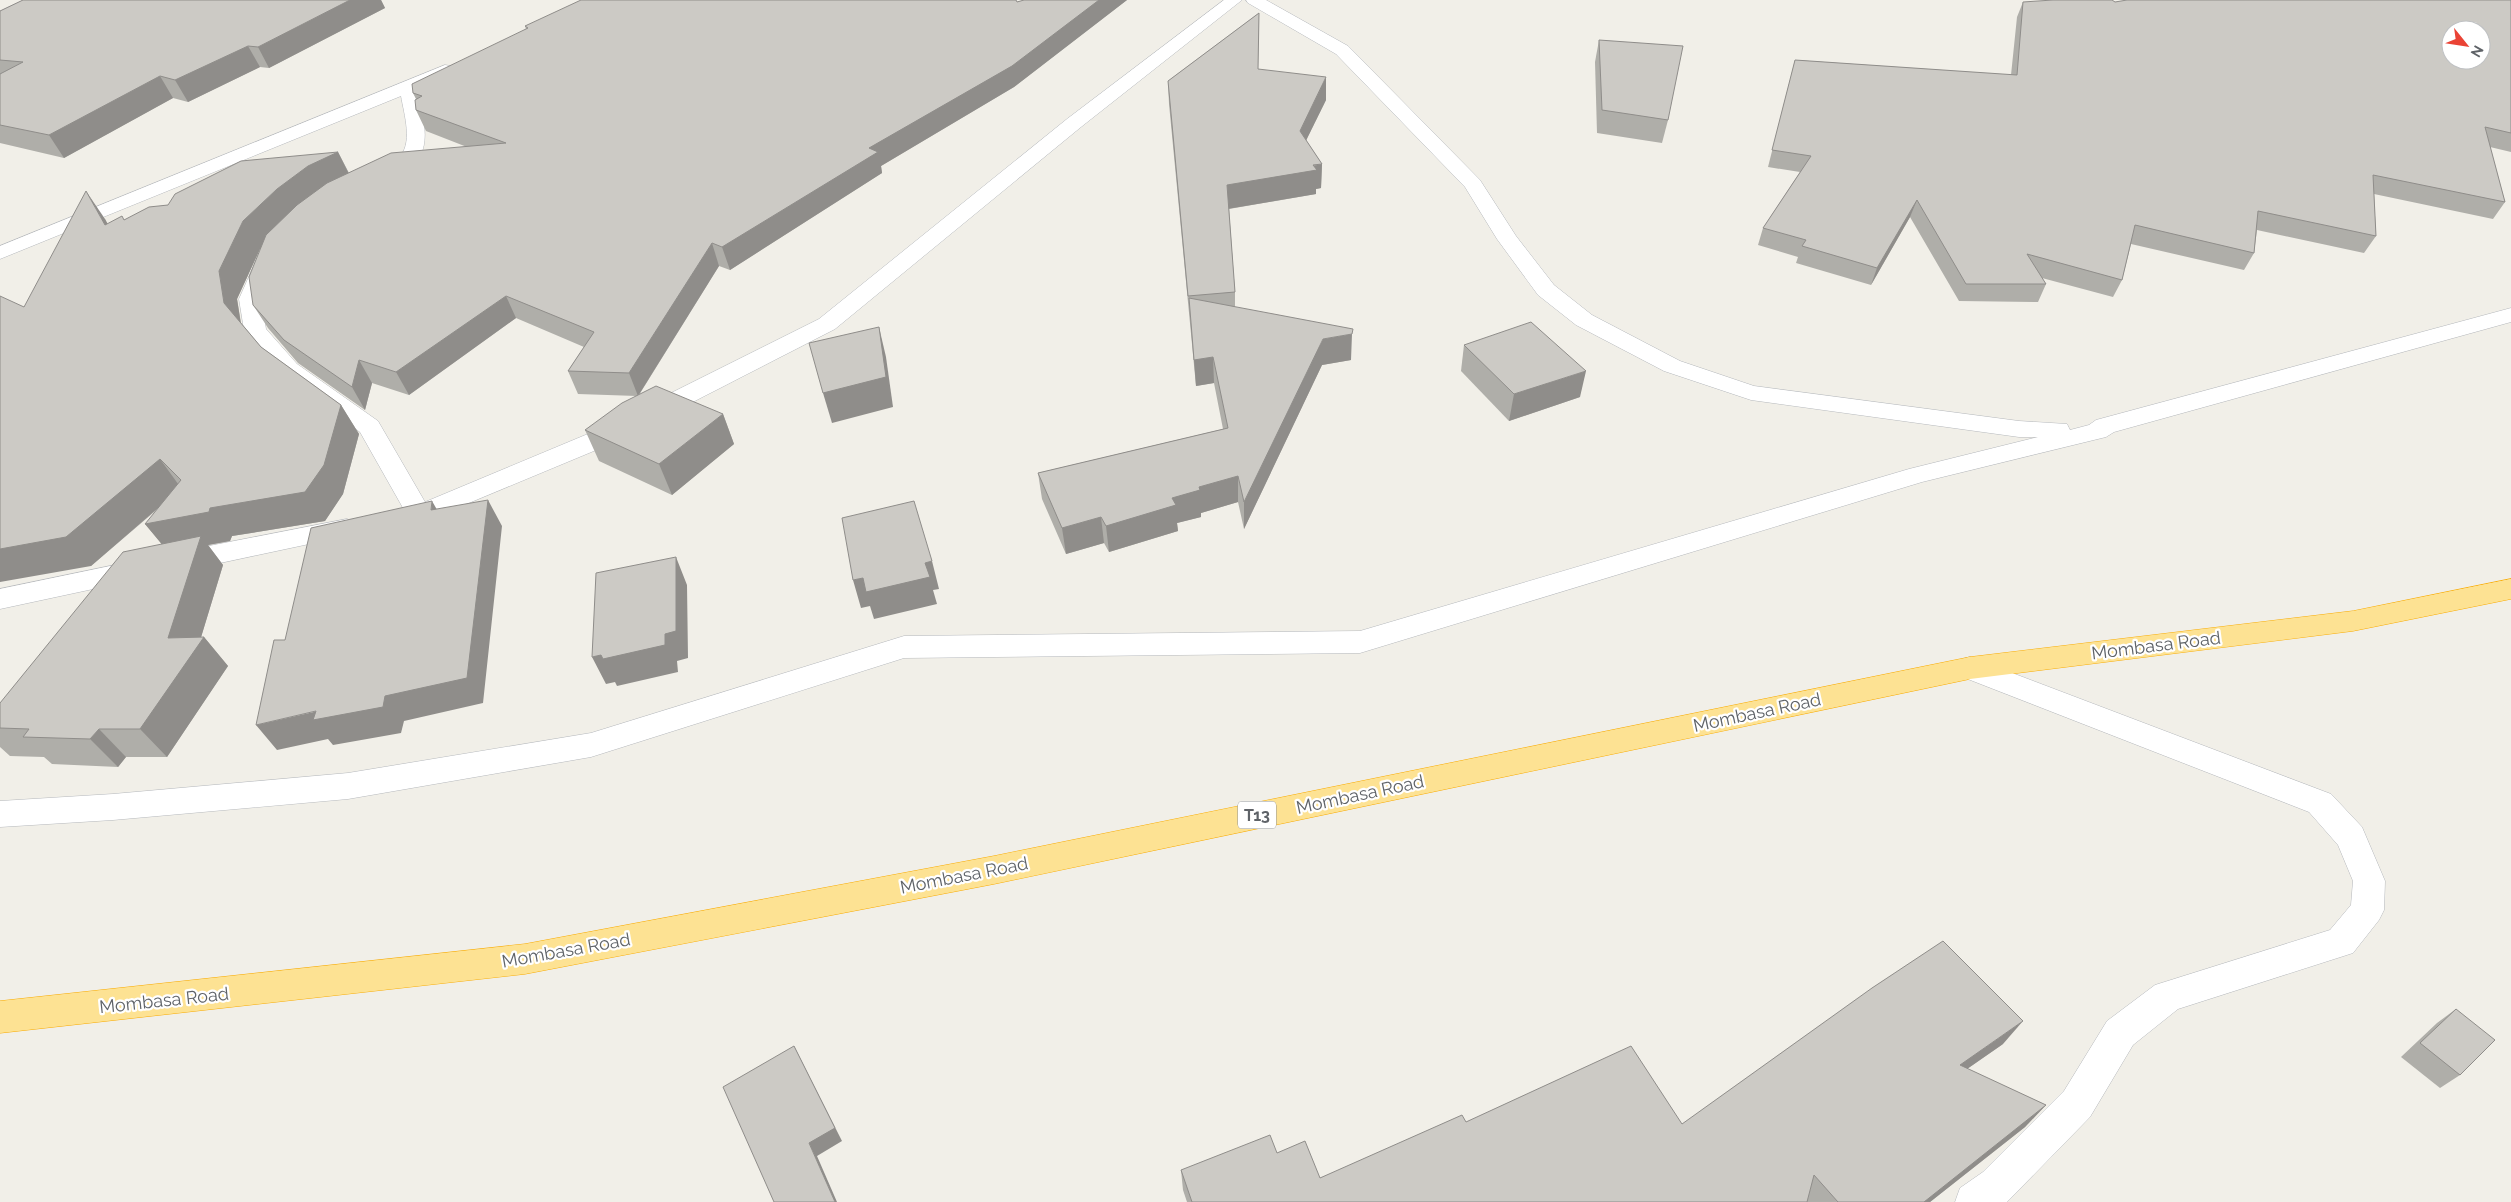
<svg xmlns="http://www.w3.org/2000/svg" width="2511" height="1202" font-family="Raleway,sans-serif">
<style>
.lines{fill:none;stroke-linecap:round;stroke-linejoin:round}
.street-casing{stroke:#b5b8bc;stroke-width:1}
.highway-casing{stroke:#f9ab00;stroke-width:1}
.street{fill:#fff;fill-rule:evenodd}
.highway{fill:#fde293;fill-rule:evenodd}
.wall{fill:#afaea9}
.shaded-wall{fill:#8f8d8a}
.building{fill:#cccac5;stroke:#8f8d8a;fill-rule:evenodd}
.labels{text-anchor:middle;dominant-baseline:central;stroke-width:4.5;stroke-linejoin:round;paint-order:stroke}
.shield{fill:#fff;stroke:#8f9295;stroke-width:1}
.shield-label{font-size:16px;font-weight:bold;fill:#5f6368}
.street-label{font-size:18px;fill:#5f6368;stroke:#fff}
</style>
<rect width="100%" height="100%" fill="#f1efe8"/>
<g class="lines">
<defs>
<g id="street">
<polygon points="1224,0 1242,0 1081,127 835,329 613,443 428,520 399,527 390,524 386,518 390,512 403,508 360,432 281,374 244,330 239,299 258,256 266,255 274,256 277,261 261,299 266,329 297,364 378,421 425,502 595,431 819,319 1067,119"/>
<polygon points="1246,0 1266,0 1348,46 1480,180 1516,236 1554,285 1592,315 1680,361 1754,386 2019,421 2067,424 2070,430 2089,425 2096,420 2511,308 2511,322 2114,432 2106,437 1922,482 1360,653 904,658 591,757 348,799 113,820 0,827 0,801 113,794 348,773 591,733 904,636 1360,631 1909,469 2038,437 2019,437 1751,400 1664,371 1576,325 1538,295 1497,239 1465,187 1336,54 1248,3"/>
<path d="M445,65l6,1 3,4 -3,4 -34,15c6,29 19,65 -13,83 -9,5 -16,9 -26,6l-3,-4c5,-8 16,-10 23,-16 16,-13 6,-44 3,-62l-401,163v-13z"/>
<polygon points="347,519 356,522 360,528 356,534 178,572 169,569 165,562 169,555 178,552"/>
<polygon points="139,560 149,563 152,570 149,577 0,609 0,589"/>
<polygon points="1970,657 2331,794 2362,827 2385,881 2384,910 2379,920 2353,953 2178,1009 2133,1045 2090,1117 2007,1202 1955,1202 1960,1188 1983,1172 2064,1091 2107,1021 2155,985 2330,930 2351,905 2353,881 2338,845 2309,812 1960,676 1956,668 1960,660"/>
</g>
<polygon id="highway" points="2511,579 2511,599 2353,631 1970,679 994,884 525,974 0,1033 0,1001 525,944 994,856 1970,657 2353,611"/>
</defs>
<use href="#street" class="street-casing"/>
<use href="#highway" class="highway-casing"/>
<use href="#street" class="street"/>
<use href="#highway" class="highway"/>
</g>
<g class="wall">
<polygon points="23,0 381,0 385,8 269,68 260,67 188,102 173,98 64,158 0,143 0,11"/>
<polygon points="1024,0 1127,0 1014,87 881,166 882,173 730,270 719,266 639,395 723,414 734,444 672,495 599,461 585,430 637,396 578,394 568,371 584,347 516,318 409,395 372,383 365,410 298,363 268,328 253,305 261,247 260,249 237,299 241,323 261,347 341,405 359,434 343,494 325,521 232,536 230,541 208,545 223,565 201,637 204,637 228,666 167,757 126,757 118,767 52,764 44,757 10,756 0,747 0,703 162,544 145,524 160,507 91,566 24,307 105,219 107,224 124,220 168,205 338,152 349,173 467,147 426,131 416,110 416,99 413,93 526,29 525,26 1017,2"/>
<polygon points="2511,0 2511,152 2490,147 2505,202 2493,219 2374,194 2376,236 2364,253 2257,230 2254,253 2244,270 2131,244 2122,280 2113,297 2042,278 2046,284 2038,302 1959,301 1910,217 1871,285 1796,263 1798,257 1758,245 1763,228 1800,172 1768,167 1795,60 2011,75 2017,17 2023,2 2115,2"/>
<polygon points="1259,13 1258,69 1326,100 1306,140 1322,164 1321,188 1316,189 1316,194 1229,209 1235,292 1235,307 1351,360 1322,365 1244,529 1238,502 1201,513 1201,517 1177,523 1178,531 1109,552 1104,543 1066,554 1042,499 1038,473 1223,429 1214,383 1196,386 1169,104 1168,81"/>
<polygon points="1599,40 1668,120 1662,143 1597,133 1595,62"/>
<polygon points="1464,345 1580,397 1509,421 1461,371"/>
<polygon points="2456,1009 2460,1075 2440,1088 2401,1057 2437,1023"/>
<polygon points="2003,1044 1967,1069 2046,1105 2025,1127 1930,1202 1187,1202 1183,1190 1181,1170 1277,1153 1320,1178 1466,1122 1682,1124"/>
</g>
<g class="shaded-wall">
<polygon points="350,0 381,0 385,8 269,68 258,47"/>
<polygon points="1099,0 1127,0 1014,87 881,166 882,173 730,270 722,247 869,148"/>
<polygon points="248,46 260,67 188,102 175,80"/>
<polygon points="160,76 173,98 64,158 49,135"/>
<polygon points="1326,77 1326,100 1299,155 1300,131"/>
<polygon points="338,152 352,180 293,217 260,249 237,299 242,331 224,303 219,271 243,221 277,189 308,166"/>
<polygon points="1322,164 1321,188 1316,189 1316,194 1227,209 1227,185"/>
<polygon points="86,191 105,219 124,253 105,225"/>
<polygon points="1917,200 1910,217 1871,285 1877,268"/>
<polygon points="712,243 719,266 638,396 629,373"/>
<polygon points="506,296 516,318 409,395 396,372"/>
<polygon points="879,327 886,357 893,407 832,423 823,393"/>
<polygon points="1352,334 1351,360 1322,365 1244,529 1244,502 1323,339"/>
<polygon points="1213,357 1214,383 1196,386 1194,360"/>
<polygon points="359,360 372,383 365,410 352,387"/>
<polygon points="1586,371 1580,397 1509,421 1514,394"/>
<polygon points="341,405 359,434 343,494 325,521 232,536 230,541 208,545 223,565 199,644 204,637 228,666 167,757 140,729 168,638 169,553 145,524 210,508"/>
<polygon points="723,414 734,444 672,495 659,464"/>
<polygon points="160,459 181,488 91,566 0,582 0,549"/>
<polygon points="1238,476 1238,502 1201,513 1201,517 1177,523 1178,531 1109,552 1106,526 1199,487"/>
<polygon points="488,500 502,526 483,703 404,721 401,733 333,745 328,739 277,750 256,725 385,696"/>
<polygon points="432,501 447,527 431,510"/>
<polygon points="1101,517 1104,543 1066,554 1062,528"/>
<polygon points="676,557 687,585 688,658 677,661 678,672 617,686 615,682 606,684 592,657 665,634"/>
<polygon points="932,561 939,589 933,590 937,604 874,619 870,606 861,608 853,580"/>
<polygon points="99,729 126,757 118,767 90,739"/>
<polygon points="2023,1021 2003,1044 1941,1087 1960,1065"/>
<polygon points="794,1046 842,1141 817,1156 837,1202 835,1202 809,1143"/>
<polygon points="2046,1105 2025,1127 1930,1202 1924,1202"/>
</g>
<g class="building">
<polygon points="23,0 350,0 258,47 248,46 175,80 160,76 49,135 0,125 0,74 23,62 0,60 0,11"/>
<polygon points="581,0 1016,0 1017,2 1024,0 1099,0 1012,66 869,148 878,152 722,247 712,243 629,373 568,371 594,332 506,296 396,372 359,360 352,387 284,340 253,305 249,277 266,235 297,205 327,183 391,153 506,143 416,110 415,100 422,96 413,93 412,84 528,28 525,26"/>
<path d="M2053,0h59l3,2 12,-2h384v133l-26,-6 20,75 -132,-27 3,61 -118,-25 -4,42 -119,-28 -13,55 -95,-26 19,30h-80l-49,-84 -40,68 -75,-22 4,-6 -43,-12 48,-72 -39,-6 23,-90 222,15 6,-73zM2451,30h30v30h-30z"/>
<polygon points="1259,13 1258,69 1326,77 1300,131 1322,164 1313,165 1317,170 1227,185 1235,292 1188,296 1168,81"/>
<polygon points="1599,40 1683,46 1668,120 1602,110"/>
<polygon points="338,152 308,166 277,189 243,221 219,271 224,303 261,347 341,405 324,465 305,492 210,508 209,512 145,524 181,480 160,459 66,537 0,549 0,296 24,307 86,191 105,225 122,216 124,220 149,207 168,205 175,194 241,161"/>
<polygon points="1189,298 1353,329 1352,334 1323,339 1244,502 1238,476 1199,487 1200,490 1172,498 1176,505 1106,526 1101,517 1062,528 1038,473 1228,428 1213,357 1194,360"/>
<polygon points="1531,322 1586,371 1514,394 1464,345"/>
<polygon points="879,327 886,377 823,393 809,343"/>
<polygon points="656,386 723,414 659,464 585,430 622,403"/>
<polygon points="488,500 467,678 385,696 383,707 313,720 316,711 256,725 274,640 285,640 311,528 432,501 431,510"/>
<polygon points="914,501 932,561 925,563 930,577 866,592 863,578 853,580 842,518"/>
<polygon points="201,536 168,638 204,637 140,729 99,729 90,739 23,737 29,729 0,728 0,703 123,552"/>
<polygon points="676,557 676,631 665,634 665,645 603,659 601,655 592,657 596,573"/>
<polygon points="1943,941 2023,1021 1960,1065 2046,1105 1924,1202 1838,1202 1814,1175 1807,1202 1192,1202 1181,1170 1270,1135 1277,1153 1305,1141 1320,1178 1462,1115 1466,1122 1631,1046 1682,1124 1872,988"/>
<polygon points="2456,1009 2495,1040 2460,1075 2420,1043"/>
<polygon points="794,1046 835,1128 809,1143 835,1202 774,1202 723,1087"/>
</g>
<g class="labels">
<rect class="shield" x="1238" y="801.5" width="38" height="27" rx="4"/>
<g class="shield-label">
<text x="1257" y="815">T13</text>
</g>
<g class="street-label">
<text transform="translate(2156 645) rotate(-7)">Mombasa Road</text>
<text transform="translate(1757 712) rotate(-12)">Mombasa Road</text>
<text transform="translate(1360 794) rotate(-12)">Mombasa Road</text>
<text transform="translate(964 875) rotate(-11)">Mombasa Road</text>
<text transform="translate(566 950) rotate(-10)">Mombasa Road</text>
<text transform="translate(164 1000) rotate(-6)">Mombasa Road</text>
</g>
</g>
<g transform="translate(2466 45) rotate(120)"><circle r="24" fill="#ffffff" stroke="#bfc1c3"/>
<path d="M0-4L9 19L0 12L-9 19Z" fill="#ea4335"/>
<text y="-8" font-size="14" font-weight="bold" text-anchor="middle" fill="#5f6368">N</text>
</g>
</svg>
